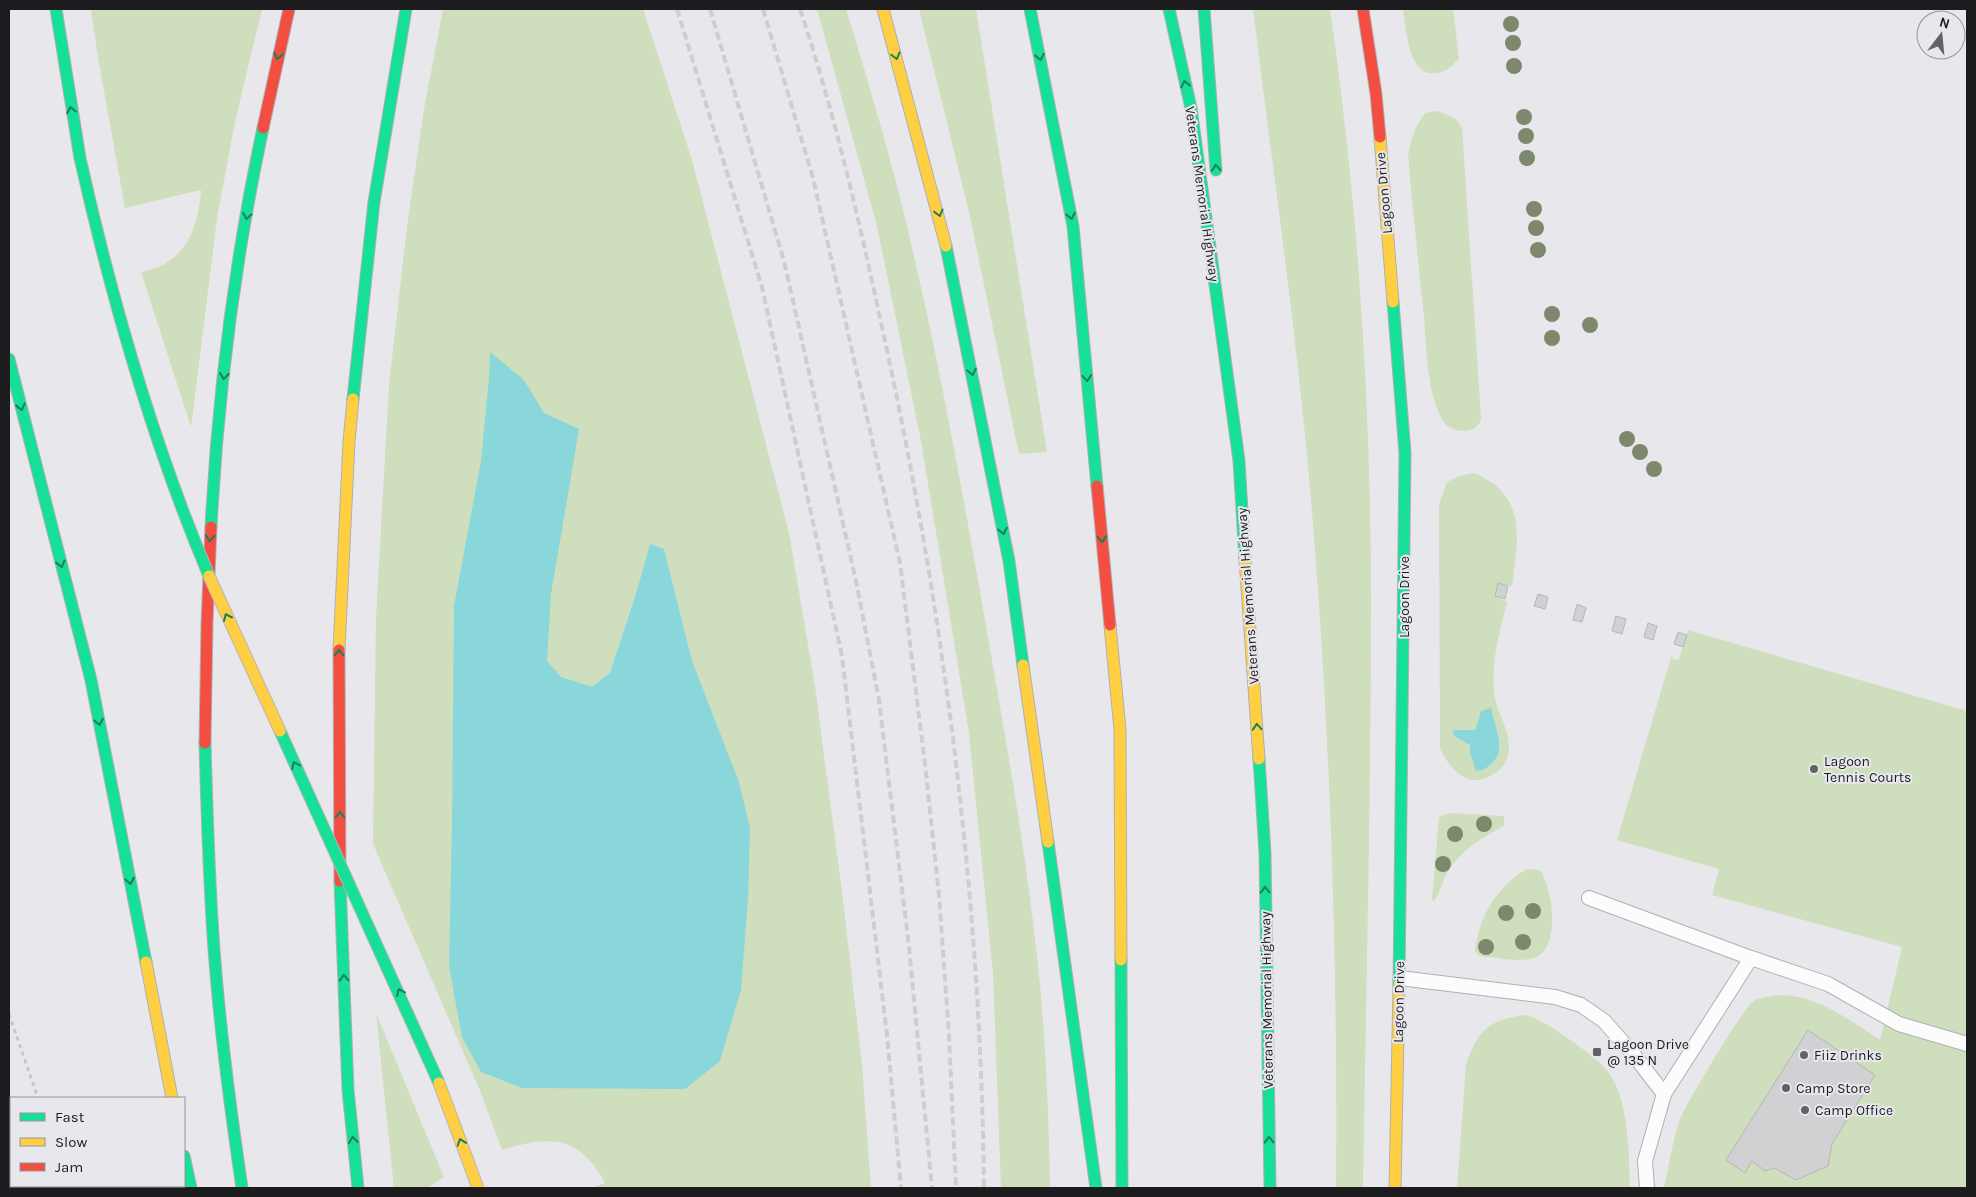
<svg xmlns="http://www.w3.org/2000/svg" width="1976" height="1197" font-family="Karla,sans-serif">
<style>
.green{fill:#cfdebc;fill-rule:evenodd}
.water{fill:#89d7da}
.building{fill:#d1d0d2;stroke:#b6b5b8}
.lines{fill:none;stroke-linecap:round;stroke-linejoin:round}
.lane-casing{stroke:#b0b0b3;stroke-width:16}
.fast-casing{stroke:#b0b0b3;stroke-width:13}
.slow-casing{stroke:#b0b0b3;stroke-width:13}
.jam-casing{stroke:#b0b0b3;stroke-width:13}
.path{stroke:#c6c6c7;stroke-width:3;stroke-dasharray:4 4;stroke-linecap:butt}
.lane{stroke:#fcfcfc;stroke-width:14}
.fast{stroke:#16e098;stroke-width:11}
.slow{stroke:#ffcf43;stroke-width:11}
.jam{stroke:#f24e42;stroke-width:11}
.rail{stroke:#cecece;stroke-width:4;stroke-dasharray:8 4;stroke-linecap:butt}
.fast-bridge-casing{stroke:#bbb5b4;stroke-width:13;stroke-linecap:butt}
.slow-bridge-casing{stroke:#bbb5b4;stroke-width:13;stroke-linecap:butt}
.fast-bridge{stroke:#16e098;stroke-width:11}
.slow-bridge{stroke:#ffcf43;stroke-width:11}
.tree{fill:#7e886c}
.oneway{stroke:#197e5b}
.poi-dot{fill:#636366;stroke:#e7e7ed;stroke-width:2}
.labels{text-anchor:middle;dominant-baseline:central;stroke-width:4;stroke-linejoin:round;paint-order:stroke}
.street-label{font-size:14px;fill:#1c1c1e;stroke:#e7e7ed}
.poi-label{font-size:14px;fill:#1c1c1e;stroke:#e7e7ed;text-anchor:start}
</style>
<rect width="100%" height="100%" fill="#e8e8ec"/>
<g class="green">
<path d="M91,9h171l-27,113 -18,96 -26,209 -50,-155c44,-8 57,-42 60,-82l-76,18 -28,-156z"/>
<path d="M443,9h200l49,151 97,373 26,153 28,214 19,165 9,123h-279l13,-5c-26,-48 -55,-48 -103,-33l-21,-57 -108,-249 3,-227 13,-232 18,-159 17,-117z"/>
<path d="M817,9h29c26,84 51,170 70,256 27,117 48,236 69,355 21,121 43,241 55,364 6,68 9,136 10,204h-49l-8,-215 -24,-240 -48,-292 -44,-215z"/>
<polygon points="919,9 976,9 1047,452 1019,454 969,212"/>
<path d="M1253,9h77c28,195 41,394 41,592 0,195 -5,391 -8,587h-27c2,-230 -6,-460 -25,-689 -14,-164 -38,-327 -58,-490z"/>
<path d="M1403,9h50l6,49c-6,8 -13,14 -23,15 -28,4 -30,-45 -33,-64z"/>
<path d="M1438,111l18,8 6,9 19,289c0,4 -1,7 -5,10 -10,7 -27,4 -33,-6 -16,-27 -17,-74 -19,-105 -6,-53 -11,-107 -16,-160 3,-16 7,-30 17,-43z"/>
<path d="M1474,473c54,22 44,66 38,113l-14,-2 -3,12 12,6c-7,30 -16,58 -13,90 2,21 19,41 14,63 -2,9 -8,16 -16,20 -24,15 -43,-6 -52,-27l-1,-244 8,-22 12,-6zM1481,711c18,10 17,19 19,39l-30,3v-8z"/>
<path d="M1688,630l279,81v477h-303c5,-22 8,-45 15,-66 5,-15 67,-119 76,-122 46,-17 89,16 125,40l22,-93 -190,-52 7,-26 -102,-29 55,-186 1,6 6,-1z"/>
<path d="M1449,813l55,3v10c-22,11 -44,25 -57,47 -5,8 -7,21 -13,28l-2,-1 7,-83z"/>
<path d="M1527,869l13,1c13,19 23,83 -10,89 -15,3 -35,-2 -51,-3l-4,-5c4,-34 22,-65 52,-82z"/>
<polygon points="376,1013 444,1177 427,1188 394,1188"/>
<path d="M1526,1015c19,6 33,17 50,29 12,9 26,18 34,31 19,26 19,81 20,113h-173l9,-123c11,-34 23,-46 60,-50z"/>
</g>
<g class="water">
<polygon points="490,352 524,380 544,413 579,429 551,594 547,661 561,677 592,687 610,673 636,594 650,544 664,549 692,661 739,782 750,828 748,898 741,990 720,1061 685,1089 522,1088 481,1072 462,1037 449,966 452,824 454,606 481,461 489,378"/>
<path d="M1491,708c3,19 18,41 -1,57 -5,4 -7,5 -14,6l-6,-18v-8l-16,-9 -1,-6h22l6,-19z"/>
</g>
<g class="building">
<polygon points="1498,583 1508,586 1505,599 1495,596"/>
<polygon points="1538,594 1548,597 1545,609 1534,606"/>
<polygon points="1577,604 1586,608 1582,622 1573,620"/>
<polygon points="1616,616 1626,619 1622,634 1612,631"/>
<polygon points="1648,623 1657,626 1653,640 1644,637"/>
<polygon points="1678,632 1687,635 1683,647 1674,644"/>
<polygon points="1808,1030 1875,1075 1832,1144 1828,1166 1796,1180 1774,1168 1765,1171 1752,1161 1745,1173 1726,1160"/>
</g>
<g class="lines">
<defs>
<g id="lane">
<polyline points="1589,898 1751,958 1828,984 1899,1024 1967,1044"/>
<polyline points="1400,978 1555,997 1581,1005 1604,1021 1634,1055 1664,1094"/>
<polyline points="1647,1188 1645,1161 1664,1094 1751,958"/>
</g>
<g id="fast">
<polyline points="56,9 80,158"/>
<polyline points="1030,9 1073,226 1097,486"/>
<polyline points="1169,9 1191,108 1239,461 1245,559"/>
<polyline points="1204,9 1216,170"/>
<polyline points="946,246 1009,561 1023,665"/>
<polyline points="1393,302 1405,453 1399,985"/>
<polyline points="9,359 91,680 146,962"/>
<polyline points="353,399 374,202 406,9"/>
<path d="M211,527c7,-134 24,-268 52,-399"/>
<path d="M205,743c2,73 4,146 10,219 6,76 16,151 27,226"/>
<polyline points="1259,759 1265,853 1270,1188"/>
<polyline points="1048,842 1096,1188"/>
<polyline points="340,881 348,1090 358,1188"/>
<polyline points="1121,960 1122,1188"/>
<polyline points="184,1156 191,1188"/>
</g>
<g id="slow">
<polyline points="883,9 946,246"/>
<polyline points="1380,137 1393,302"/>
<polyline points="1245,559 1259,759"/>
<polyline points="1110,625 1120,730 1121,960"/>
<polyline points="339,650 349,442 353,399"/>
<polyline points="1023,665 1048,842"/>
<polyline points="146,962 172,1098"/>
<polyline points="1395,1188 1399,985"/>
</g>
<g id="jam">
<polyline points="1363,9 1376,94 1380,137"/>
<polyline points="263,128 289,9"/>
<polyline points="1097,486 1110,625"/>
<polyline points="339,650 340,881"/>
<polyline points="205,743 207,623 211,527"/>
</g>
</defs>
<use href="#lane" class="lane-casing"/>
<use href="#fast" class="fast-casing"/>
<use href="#slow" class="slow-casing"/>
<use href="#jam" class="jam-casing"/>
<g class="path">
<polyline points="9,1014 38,1098"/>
<polyline points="66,1186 66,1188"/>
</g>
<use href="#lane" class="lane"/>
<use href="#fast" class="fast"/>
<use href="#slow" class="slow"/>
<use href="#jam" class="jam"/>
<g class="rail">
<polyline points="677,9 762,287 842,656 887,1035 901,1188"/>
<polyline points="710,9 784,261 856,581 879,700 909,947 932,1188"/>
<polyline points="763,9 813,178 900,563 925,764 939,895 949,1036 956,1188"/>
<path d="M800,9c36,108 61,220 85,332 60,278 96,563 99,847"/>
</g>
<defs>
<g id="fast-bridge">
<path d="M80,158c32,143 72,283 129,418"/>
<polyline points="280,731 439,1083"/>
</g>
<g id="slow-bridge">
<polyline points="209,576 280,731"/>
<polyline points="439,1083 478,1188"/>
</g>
</defs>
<use href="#fast-bridge" class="fast-bridge-casing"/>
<use href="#slow-bridge" class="slow-bridge-casing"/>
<use href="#fast-bridge" class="fast-bridge"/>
<use href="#slow-bridge" class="slow-bridge"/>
</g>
<g class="tree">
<circle cx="1511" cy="24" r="8"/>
<circle cx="1513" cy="43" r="8"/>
<circle cx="1514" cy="66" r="8"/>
<circle cx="1524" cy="117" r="8"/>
<circle cx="1526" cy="136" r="8"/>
<circle cx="1527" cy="158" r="8"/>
<circle cx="1534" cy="209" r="8"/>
<circle cx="1536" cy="228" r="8"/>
<circle cx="1538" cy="250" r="8"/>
<circle cx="1552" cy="314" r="8"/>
<circle cx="1590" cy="325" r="8"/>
<circle cx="1552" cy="338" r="8"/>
<circle cx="1627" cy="439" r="8"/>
<circle cx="1640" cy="452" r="8"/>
<circle cx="1654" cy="469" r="8"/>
<circle cx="1484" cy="824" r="8"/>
<circle cx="1455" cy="834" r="8"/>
<circle cx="1443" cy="864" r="8"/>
<circle cx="1533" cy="911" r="8"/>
<circle cx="1506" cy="913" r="8"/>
<circle cx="1523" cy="942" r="8"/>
<circle cx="1486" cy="947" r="8"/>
</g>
<defs><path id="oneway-chevron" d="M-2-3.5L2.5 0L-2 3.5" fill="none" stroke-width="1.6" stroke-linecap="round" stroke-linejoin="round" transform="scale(1.25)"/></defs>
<g class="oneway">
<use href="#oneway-chevron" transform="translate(278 56) rotate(103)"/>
<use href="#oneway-chevron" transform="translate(896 56) rotate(75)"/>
<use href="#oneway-chevron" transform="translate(1040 57) rotate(79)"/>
<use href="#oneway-chevron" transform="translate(1185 84) rotate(-102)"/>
<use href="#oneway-chevron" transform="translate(71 110) rotate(-101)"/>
<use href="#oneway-chevron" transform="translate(1216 168) rotate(-94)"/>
<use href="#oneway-chevron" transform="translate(939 213) rotate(75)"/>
<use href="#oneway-chevron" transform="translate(247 216) rotate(100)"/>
<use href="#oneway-chevron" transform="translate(1071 216) rotate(79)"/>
<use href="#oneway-chevron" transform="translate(972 372) rotate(79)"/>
<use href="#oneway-chevron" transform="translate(224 376) rotate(96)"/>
<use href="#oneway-chevron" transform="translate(1087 378) rotate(85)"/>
<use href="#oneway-chevron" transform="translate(21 407) rotate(76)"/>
<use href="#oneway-chevron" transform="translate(1003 531) rotate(79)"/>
<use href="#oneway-chevron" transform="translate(210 538) rotate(93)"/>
<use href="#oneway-chevron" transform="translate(1102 539) rotate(85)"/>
<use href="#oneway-chevron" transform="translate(61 564) rotate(76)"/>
<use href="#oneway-chevron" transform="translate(227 617) rotate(-114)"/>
<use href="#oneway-chevron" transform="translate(339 653) rotate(-90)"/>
<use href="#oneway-chevron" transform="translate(99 722) rotate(79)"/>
<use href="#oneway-chevron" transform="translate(1257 727) rotate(-94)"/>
<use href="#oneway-chevron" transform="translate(295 765) rotate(-115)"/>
<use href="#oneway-chevron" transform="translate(340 815) rotate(-90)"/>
<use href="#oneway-chevron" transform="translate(130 881) rotate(79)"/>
<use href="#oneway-chevron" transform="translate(1265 890) rotate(-91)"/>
<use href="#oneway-chevron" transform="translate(344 978) rotate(-92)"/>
<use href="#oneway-chevron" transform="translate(400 992) rotate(-114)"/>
<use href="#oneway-chevron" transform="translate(353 1140) rotate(-96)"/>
<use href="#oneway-chevron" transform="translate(1269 1140) rotate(-91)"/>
<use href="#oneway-chevron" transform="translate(461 1142) rotate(-109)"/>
</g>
<g class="poi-dot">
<circle cx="1814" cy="769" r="5"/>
<rect x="1592" y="1047" width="10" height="10" rx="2.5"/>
<circle cx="1804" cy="1055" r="5"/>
<circle cx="1786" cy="1088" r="5"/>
<circle cx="1805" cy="1110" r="5"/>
</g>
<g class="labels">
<g class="street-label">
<text transform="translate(1384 193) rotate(-95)">Lagoon Drive</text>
<text transform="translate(1202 194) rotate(82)">Veterans Memorial Highway</text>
<text transform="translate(1248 596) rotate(-94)">Veterans Memorial Highway</text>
<text transform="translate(1404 597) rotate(-90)">Lagoon Drive</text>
<text transform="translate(1267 1000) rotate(-91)">Veterans Memorial Highway</text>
<text transform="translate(1399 1002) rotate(-89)">Lagoon Drive</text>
</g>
<g class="poi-label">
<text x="1824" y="761">Lagoon<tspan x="1824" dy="16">Tennis Courts</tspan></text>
<text x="1607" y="1044">Lagoon Drive<tspan x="1607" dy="16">@ 135 N</tspan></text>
<text x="1814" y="1055">Fiiz Drinks</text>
<text x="1796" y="1088">Camp Store</text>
<text x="1815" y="1110">Camp Office</text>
</g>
</g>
<rect width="1976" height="1197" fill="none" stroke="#1c1c1e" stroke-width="20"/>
<rect x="10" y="1097" width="175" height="90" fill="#e7e7ed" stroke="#96969a"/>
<rect x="20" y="1113" width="25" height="8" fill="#16e098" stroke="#96969a"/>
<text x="55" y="1122" font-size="15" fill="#1c1c1e">Fast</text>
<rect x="20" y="1138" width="25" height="8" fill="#ffcf43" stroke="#96969a"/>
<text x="55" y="1147" font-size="15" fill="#1c1c1e">Slow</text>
<rect x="20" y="1163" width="25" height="8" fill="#f24e42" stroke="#96969a"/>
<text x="55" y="1172" font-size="15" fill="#1c1c1e">Jam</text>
<g transform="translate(1941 35) rotate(16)"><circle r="24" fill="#e7e7ed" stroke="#96969a"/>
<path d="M0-4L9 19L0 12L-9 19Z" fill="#636366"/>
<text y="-8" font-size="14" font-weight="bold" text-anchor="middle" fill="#1c1c1e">N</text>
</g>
</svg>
